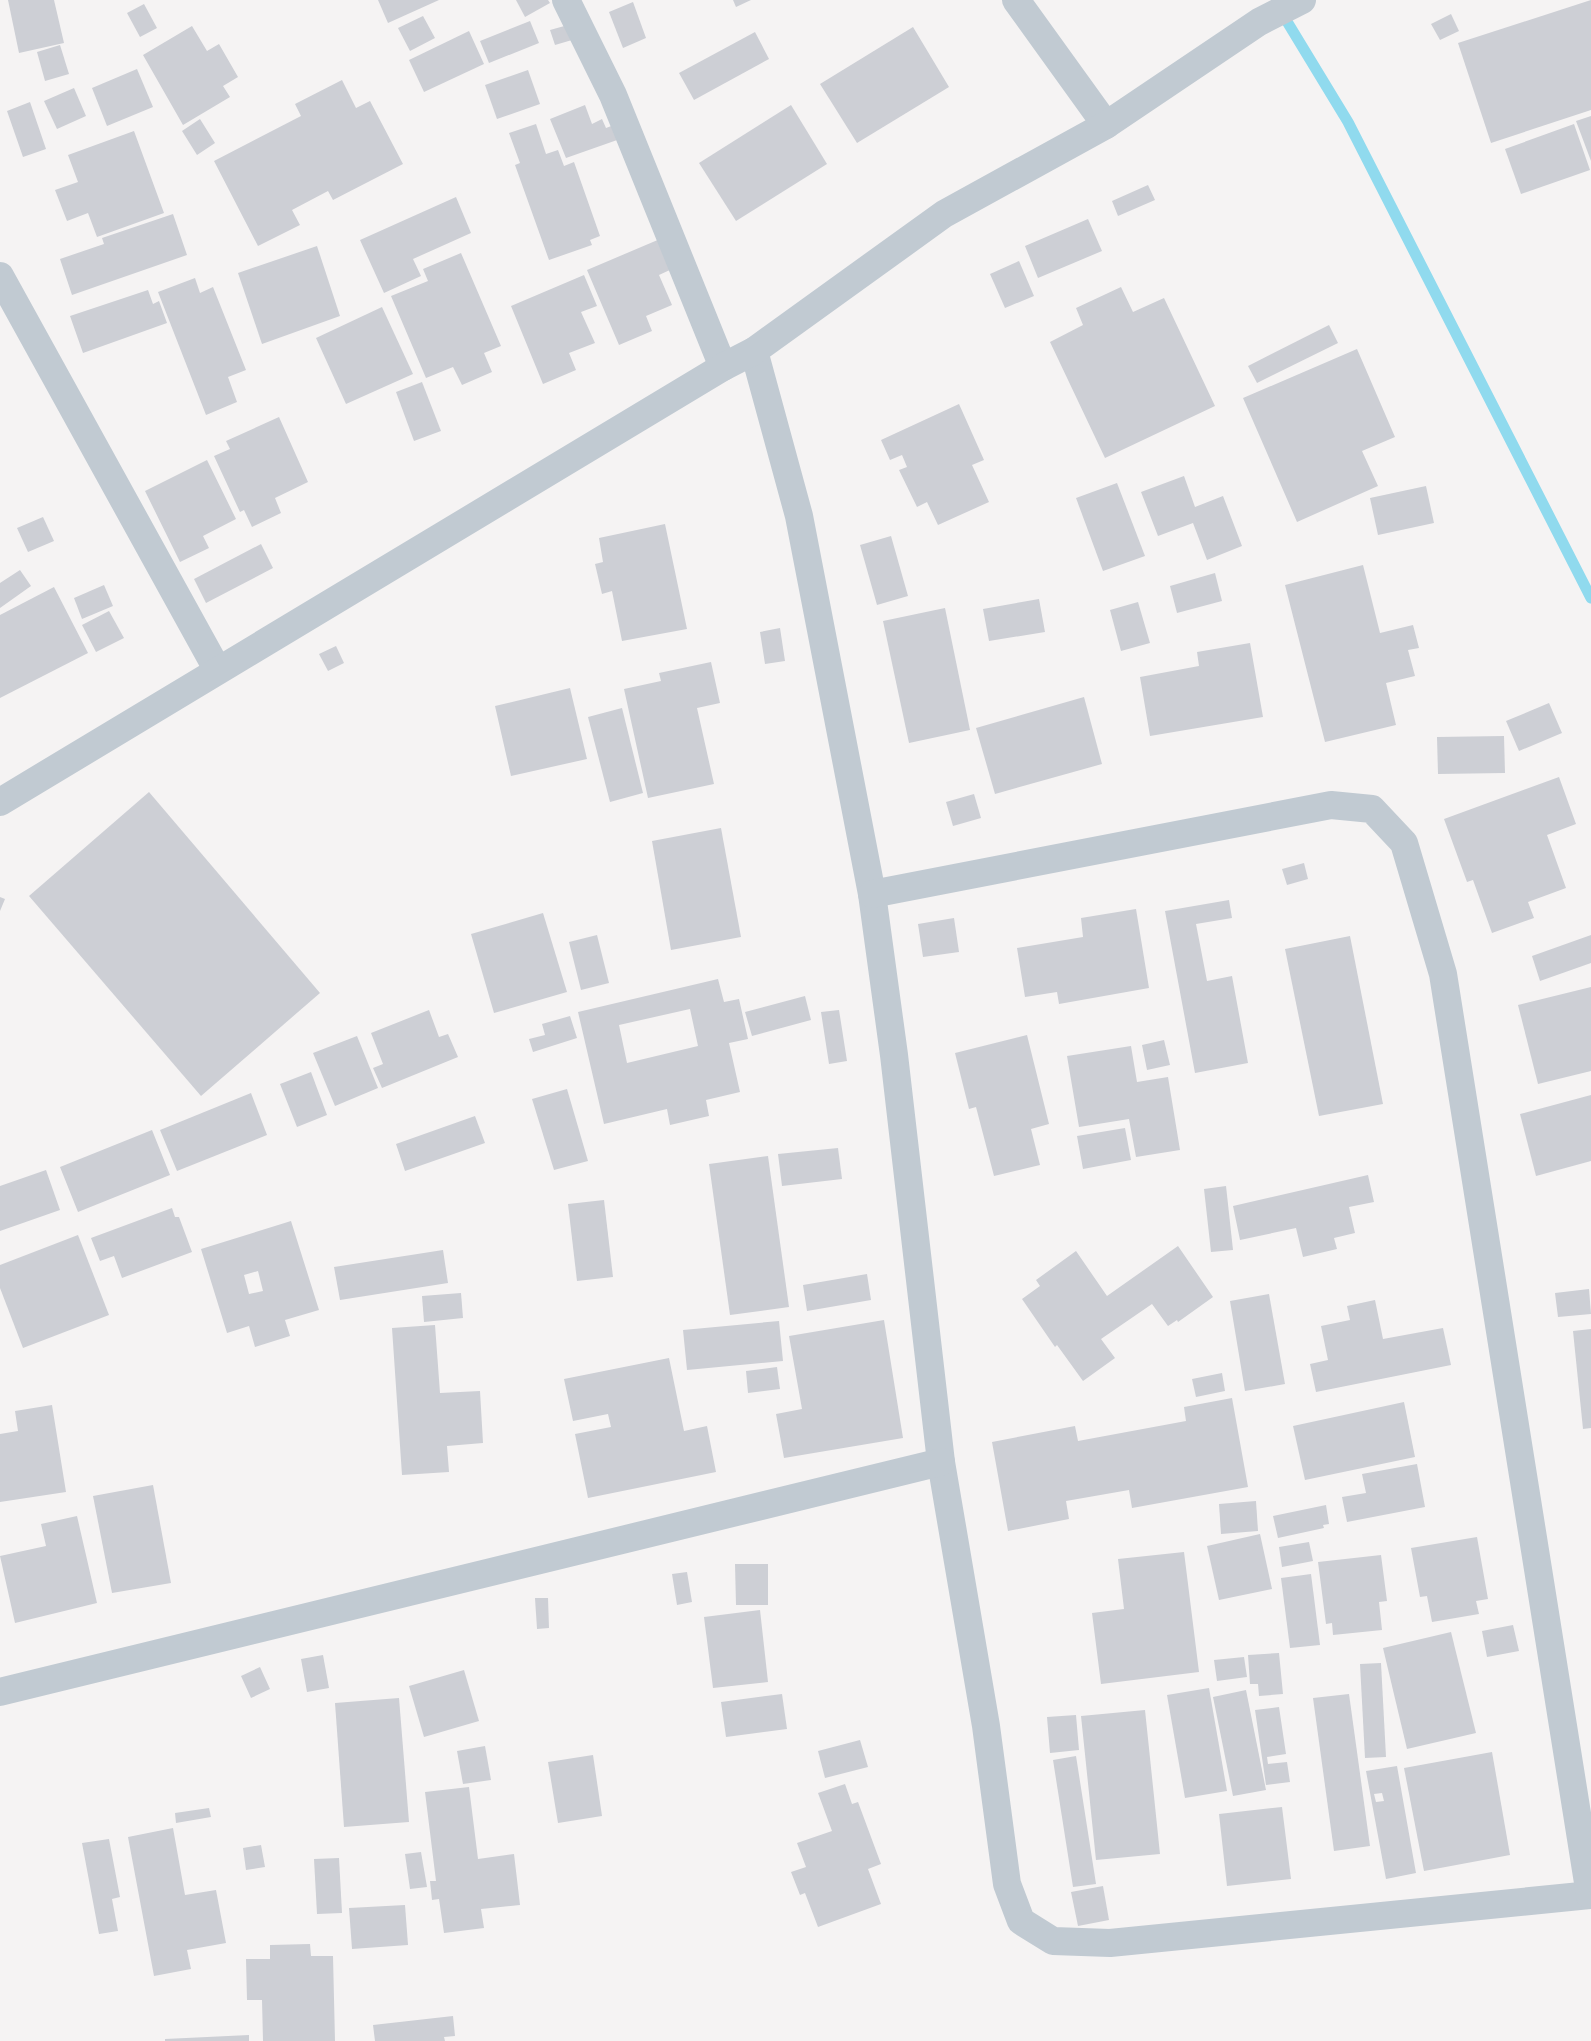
<svg xmlns="http://www.w3.org/2000/svg" width="1591" height="2041" font-family="'Archivo Narrow',sans-serif">
<style>
.lines{fill:none;stroke-linecap:round;stroke-linejoin:round}
.stream{stroke:#90daee;stroke-width:11}
.building{fill:#cdcfd5;fill-rule:evenodd}
.minor{stroke:#c1cad2;stroke-width:28}
</style>
<rect width="100%" height="100%" fill="#f5f3f3"/>
<g class="lines">
<polyline class="stream" points="1280,10 1348,122 1591,598"/>
</g>
<g class="building">
<polygon points="8,0 54,0 64,43 19,53"/>
<polygon points="378,0 439,0 388,23"/>
<polygon points="516,0 548,0 550,3 525,17"/>
<polygon points="733,0 751,0 736,7"/>
<polygon points="1591,0 1591,110 1491,143 1458,43"/>
<polygon points="633,2 646,38 623,48 609,12"/>
<polygon points="144,4 157,28 140,37 127,13"/>
<polygon points="1451,14 1459,31 1440,40 1431,24"/>
<polygon points="423,16 435,38 410,51 398,28"/>
<polygon points="530,21 539,43 489,63 480,41"/>
<polygon points="568,25 572,40 555,45 550,30"/>
<polygon points="192,26 207,51 219,44 238,77 223,86 230,97 183,125 143,55"/>
<polygon points="913,27 949,87 857,143 820,84"/>
<polygon points="469,31 484,64 424,92 409,60"/>
<polygon points="755,32 769,59 694,100 679,73"/>
<polygon points="60,45 69,74 45,81 37,52"/>
<polygon points="137,69 153,107 107,126 92,88"/>
<polygon points="528,70 540,104 497,119 485,85"/>
<polygon points="342,80 356,108 370,101 403,164 333,200 328,191 292,210 300,225 258,246 214,161 301,116 295,104"/>
<polygon points="74,88 86,116 57,129 44,101"/>
<polygon points="30,102 46,149 23,157 7,111"/>
<polygon points="585,105 592,124 602,119 606,128 614,125 620,139 566,158 550,119"/>
<polygon points="791,105 827,164 736,221 699,163"/>
<polygon points="1591,116 1591,161 1576,121"/>
<polygon points="200,119 215,143 197,155 182,131"/>
<polygon points="536,124 546,154 558,150 564,166 574,162 600,236 590,240 592,245 549,260 515,165 520,163 509,133"/>
<polygon points="1574,124 1590,170 1521,194 1505,149"/>
<polygon points="134,131 164,213 97,237 88,213 67,221 55,190 78,182 68,155"/>
<polygon points="1148,185 1155,200 1118,216 1112,201"/>
<polygon points="456,197 471,233 413,259 421,276 384,293 360,240"/>
<polygon points="173,214 187,255 72,295 60,259 104,244 102,238"/>
<polygon points="1088,219 1102,251 1038,278 1025,246"/>
<polygon points="660,239 672,269 659,275 672,305 646,316 652,331 619,345 587,270"/>
<polygon points="317,246 340,316 262,344 238,273"/>
<polygon points="461,253 501,346 484,353 492,372 462,385 453,367 426,378 391,296 428,281 423,269"/>
<polygon points="1019,261 1034,296 1005,308 990,274"/>
<polygon points="584,275 597,306 581,312 595,343 569,353 576,370 543,384 511,306"/>
<polygon points="195,278 200,293 213,287 246,370 228,377 237,402 206,415 158,292"/>
<polygon points="1121,287 1133,312 1164,298 1215,406 1105,458 1050,342 1083,325 1076,308"/>
<polygon points="148,290 153,304 159,301 167,323 83,353 70,316"/>
<polygon points="382,307 413,374 346,404 316,338"/>
<polygon points="1329,325 1338,343 1257,383 1248,366"/>
<polygon points="1357,349 1395,437 1362,451 1378,486 1297,522 1243,398"/>
<polygon points="422,382 441,431 414,441 396,392"/>
<polygon points="959,404 984,460 972,465 989,502 938,525 927,502 917,507 899,470 907,467 902,455 890,460 881,440"/>
<polygon points="279,417 308,482 275,498 281,513 252,527 244,510 240,512 214,456 230,449 226,441"/>
<polygon points="207,460 236,519 203,536 209,548 180,562 145,491"/>
<polygon points="1184,476 1195,507 1223,496 1242,546 1207,560 1193,523 1158,536 1141,492"/>
<polygon points="1117,483 1145,556 1103,571 1076,498"/>
<polygon points="1426,486 1434,523 1378,535 1370,498"/>
<polygon points="43,517 54,541 28,552 17,528"/>
<polygon points="665,524 687,629 622,641 612,591 602,594 595,564 603,562 599,538"/>
<polygon points="891,536 908,596 877,605 860,545"/>
<polygon points="261,544 273,568 206,603 194,579"/>
<polygon points="1363,565 1380,633 1413,625 1419,648 1408,650 1415,676 1386,683 1396,725 1325,742 1285,585"/>
<polygon points="20,570 31,586 0,608 0,583"/>
<polygon points="1215,573 1222,601 1177,613 1170,586"/>
<polygon points="104,585 113,606 82,619 74,598"/>
<polygon points="54,587 88,653 0,698 0,615"/>
<polygon points="1039,599 1045,632 989,641 983,609"/>
<polygon points="1138,602 1150,643 1121,651 1110,610"/>
<polygon points="945,608 970,730 909,743 883,621"/>
<polygon points="109,611 124,638 96,652 82,625"/>
<polygon points="780,628 785,661 765,664 760,632"/>
<polygon points="1250,643 1263,717 1150,736 1140,677 1199,666 1197,652"/>
<polygon points="336,646 344,663 328,671 319,654"/>
<polygon points="711,662 720,703 697,708 714,784 648,798 624,689 661,681 659,673"/>
<polygon points="570,688 587,759 511,776 495,706"/>
<polygon points="1084,697 1102,764 995,794 976,728"/>
<polygon points="1549,703 1562,733 1519,751 1506,721"/>
<polygon points="622,708 643,793 610,802 588,717"/>
<polygon points="1504,736 1505,773 1438,774 1437,737"/>
<polygon points="1559,777 1576,824 1547,835 1566,888 1528,902 1534,918 1492,933 1473,880 1467,882 1444,819"/>
<polygon points="149,792 320,993 201,1096 29,896"/>
<polygon points="974,794 981,818 953,826 946,802"/>
<polygon points="721,828 741,937 671,950 652,841"/>
<polygon points="1304,863 1308,879 1287,885 1282,869"/>
<polygon points="0,897 5,899 0,911"/>
<polygon points="1229,900 1232,918 1196,924 1207,981 1232,976 1248,1063 1195,1073 1165,911"/>
<polygon points="1136,909 1149,988 1059,1004 1057,992 1025,997 1017,948 1083,937 1081,918"/>
<polygon points="543,913 567,992 494,1013 471,934"/>
<polygon points="954,918 959,952 923,957 918,924"/>
<polygon points="597,935 609,983 581,990 569,942"/>
<polygon points="1591,935 1591,963 1540,981 1532,956"/>
<polygon points="1350,936 1383,1104 1319,1116 1285,949"/>
<path d="M718,979l6,23 15,-3 9,40 -19,4 11,49 -34,8 3,16 -39,9 -3,-16 -63,15 -26,-112zM690,1009l8,37 -71,17 -8,-38z"/>
<polygon points="1591,987 1591,1071 1538,1084 1518,1005"/>
<polygon points="805,996 811,1020 752,1036 745,1012"/>
<polygon points="429,1010 439,1037 448,1034 458,1057 382,1088 373,1068 383,1064 371,1033"/>
<polygon points="839,1010 847,1061 829,1064 821,1012"/>
<polygon points="570,1016 577,1038 533,1052 529,1039 545,1035 542,1024"/>
<polygon points="1027,1035 1049,1124 1031,1129 1040,1165 994,1176 976,1107 969,1109 955,1053"/>
<polygon points="357,1036 378,1088 335,1106 313,1053"/>
<polygon points="1164,1040 1170,1065 1147,1070 1142,1045"/>
<polygon points="1131,1046 1137,1082 1168,1077 1180,1150 1136,1157 1129,1119 1079,1127 1067,1056"/>
<polygon points="311,1072 327,1115 297,1127 280,1084"/>
<polygon points="567,1089 588,1161 554,1170 532,1099"/>
<polygon points="251,1093 267,1135 177,1171 160,1130"/>
<polygon points="1591,1095 1591,1161 1536,1176 1520,1114"/>
<polygon points="475,1116 485,1143 405,1171 396,1144"/>
<polygon points="1125,1128 1131,1160 1083,1169 1077,1136"/>
<polygon points="152,1130 170,1175 78,1212 60,1167"/>
<polygon points="838,1148 842,1179 782,1186 778,1154"/>
<polygon points="768,1156 789,1307 730,1315 709,1164"/>
<polygon points="46,1170 60,1210 0,1231 0,1186"/>
<polygon points="1368,1175 1374,1202 1349,1207 1355,1233 1334,1238 1337,1249 1303,1257 1296,1228 1240,1240 1233,1206"/>
<polygon points="1226,1186 1233,1250 1211,1252 1204,1189"/>
<polygon points="604,1200 613,1277 577,1281 568,1204"/>
<polygon points="172,1208 175,1217 179,1217 192,1252 122,1278 114,1256 100,1261 91,1238"/>
<path d="M291,1221l28,89 -34,10 5,16 -35,11 -6,-21 -22,7 -26,-84zM258,1271l5,20 -14,3 -5,-19z"/>
<polygon points="78,1235 109,1315 23,1348 0,1288 0,1265"/>
<polygon points="1178,1246 1213,1297 1178,1322 1177,1320 1168,1326 1152,1304 1101,1339 1115,1358 1083,1381 1057,1345 1055,1347 1022,1299 1040,1286 1036,1280 1076,1251 1107,1296"/>
<polygon points="443,1250 448,1283 340,1300 334,1267"/>
<polygon points="867,1274 871,1300 807,1311 803,1285"/>
<polygon points="1589,1289 1591,1314 1558,1317 1555,1293"/>
<polygon points="461,1293 463,1318 424,1322 422,1296"/>
<polygon points="1269,1294 1285,1384 1245,1391 1230,1301"/>
<polygon points="1375,1300 1383,1339 1443,1328 1451,1365 1316,1392 1310,1364 1328,1360 1321,1326 1350,1320 1347,1306"/>
<polygon points="884,1320 903,1438 784,1458 776,1414 802,1409 789,1336"/>
<polygon points="779,1321 783,1361 687,1370 683,1330"/>
<polygon points="435,1325 440,1393 480,1391 483,1443 447,1446 449,1472 402,1475 392,1328"/>
<polygon points="1591,1329 1591,1428 1583,1429 1573,1331"/>
<polygon points="669,1358 684,1431 707,1426 716,1472 588,1498 575,1434 611,1427 608,1414 573,1421 564,1379"/>
<polygon points="777,1367 780,1389 748,1393 746,1371"/>
<polygon points="1222,1373 1225,1391 1196,1397 1192,1379"/>
<polygon points="1232,1398 1248,1487 1132,1508 1129,1490 1066,1501 1069,1519 1008,1531 992,1442 1075,1426 1078,1441 1186,1421 1184,1407"/>
<polygon points="1404,1402 1415,1457 1305,1480 1293,1426"/>
<polygon points="52,1405 66,1492 0,1502 0,1434 18,1431 15,1411"/>
<polygon points="1417,1464 1425,1507 1347,1522 1342,1497 1366,1493 1362,1474"/>
<polygon points="153,1485 171,1583 112,1593 93,1496"/>
<polygon points="1256,1501 1258,1531 1221,1534 1219,1504"/>
<polygon points="1326,1505 1329,1524 1323,1525 1324,1528 1278,1538 1273,1516"/>
<polygon points="77,1516 97,1603 15,1623 0,1556 46,1546 41,1524"/>
<polygon points="1260,1534 1272,1589 1219,1600 1207,1546"/>
<polygon points="1477,1537 1488,1599 1476,1601 1479,1614 1432,1622 1427,1596 1420,1597 1411,1548"/>
<polygon points="1309,1542 1313,1561 1282,1567 1279,1547"/>
<polygon points="1184,1552 1199,1672 1101,1684 1092,1613 1124,1609 1118,1559"/>
<polygon points="1381,1555 1387,1601 1379,1602 1382,1630 1333,1635 1332,1623 1326,1624 1318,1562"/>
<polygon points="735,1564 768,1564 768,1605 736,1605"/>
<polygon points="687,1572 692,1602 677,1605 672,1574"/>
<polygon points="1311,1574 1320,1645 1290,1648 1281,1578"/>
<polygon points="535,1598 548,1598 549,1628 537,1629"/>
<polygon points="760,1610 768,1682 713,1688 704,1617"/>
<polygon points="1513,1625 1519,1651 1487,1657 1482,1631"/>
<polygon points="1451,1632 1476,1733 1407,1749 1383,1648"/>
<polygon points="1279,1653 1283,1694 1259,1696 1258,1684 1250,1684 1248,1655"/>
<polygon points="323,1655 329,1688 307,1692 301,1659"/>
<polygon points="1244,1657 1247,1677 1217,1681 1214,1660"/>
<polygon points="1381,1663 1386,1757 1365,1758 1360,1664"/>
<polygon points="260,1667 270,1689 251,1698 241,1676"/>
<polygon points="464,1670 479,1721 424,1737 409,1686"/>
<polygon points="1209,1688 1227,1791 1185,1798 1167,1695"/>
<polygon points="1246,1690 1266,1790 1233,1796 1213,1697"/>
<polygon points="782,1694 787,1729 726,1737 721,1702"/>
<polygon points="1349,1694 1370,1846 1334,1851 1313,1698"/>
<polygon points="399,1698 409,1822 344,1827 335,1703"/>
<polygon points="1279,1707 1286,1754 1267,1757 1268,1764 1287,1762 1290,1782 1266,1785 1255,1710"/>
<polygon points="1145,1710 1160,1854 1096,1860 1081,1716"/>
<polygon points="1076,1715 1079,1750 1050,1753 1047,1717"/>
<polygon points="860,1740 868,1767 825,1778 818,1751"/>
<polygon points="485,1746 491,1780 463,1784 457,1751"/>
<polygon points="1492,1752 1510,1855 1424,1871 1404,1768"/>
<polygon points="593,1755 602,1816 558,1823 548,1762"/>
<polygon points="1076,1756 1096,1884 1073,1887 1053,1760"/>
<path d="M1397,1766l19,107 -30,6 -20,-108zM1382,1793l2,8 -8,1 -2,-8z"/>
<polygon points="845,1784 852,1804 858,1802 881,1864 868,1869 881,1904 818,1927 805,1893 800,1895 791,1872 806,1867 797,1843 832,1831 818,1793"/>
<polygon points="469,1787 478,1859 514,1854 520,1905 481,1909 484,1928 444,1933 439,1899 432,1900 430,1881 436,1881 425,1792"/>
<polygon points="1282,1807 1291,1879 1227,1886 1219,1814"/>
<polygon points="209,1808 211,1817 176,1823 175,1813"/>
<polygon points="173,1828 185,1895 216,1890 226,1943 187,1950 191,1969 154,1976 128,1837"/>
<polygon points="109,1839 120,1897 112,1899 118,1931 99,1934 82,1843"/>
<polygon points="261,1845 265,1867 246,1870 243,1848"/>
<polygon points="421,1852 427,1887 410,1889 405,1854"/>
<polygon points="339,1858 342,1913 317,1914 314,1859"/>
<polygon points="1103,1886 1109,1920 1078,1926 1071,1892"/>
<polygon points="405,1905 408,1945 352,1949 349,1908"/>
<polygon points="310,1944 311,1956 333,1956 335,2041 263,2041 262,2000 247,2000 246,1959 270,1959 270,1945"/>
<polygon points="453,2016 455,2036 444,2037 445,2041 375,2041 373,2025"/>
<polygon points="249,2035 249,2041 165,2041 165,2039"/>
</g>
<g class="lines">
<g class="minor">
<polyline points="566,0 613,95 723,367"/>
<polyline points="1016,0 1106,125"/>
<polyline points="0,276 217,669"/>
<polyline points="754,351 799,516 872,894 894,1055 941,1462 986,1726 1007,1884 1021,1921 1053,1941 1110,1943 1591,1895"/>
<polyline points="0,802 723,367 754,351 944,214 1106,125 1259,22 1302,0"/>
<polyline points="872,894 1331,805 1372,809 1404,843 1443,974 1590,1895"/>
<polyline points="0,1692 941,1462"/>
</g>
</g>
</svg>
